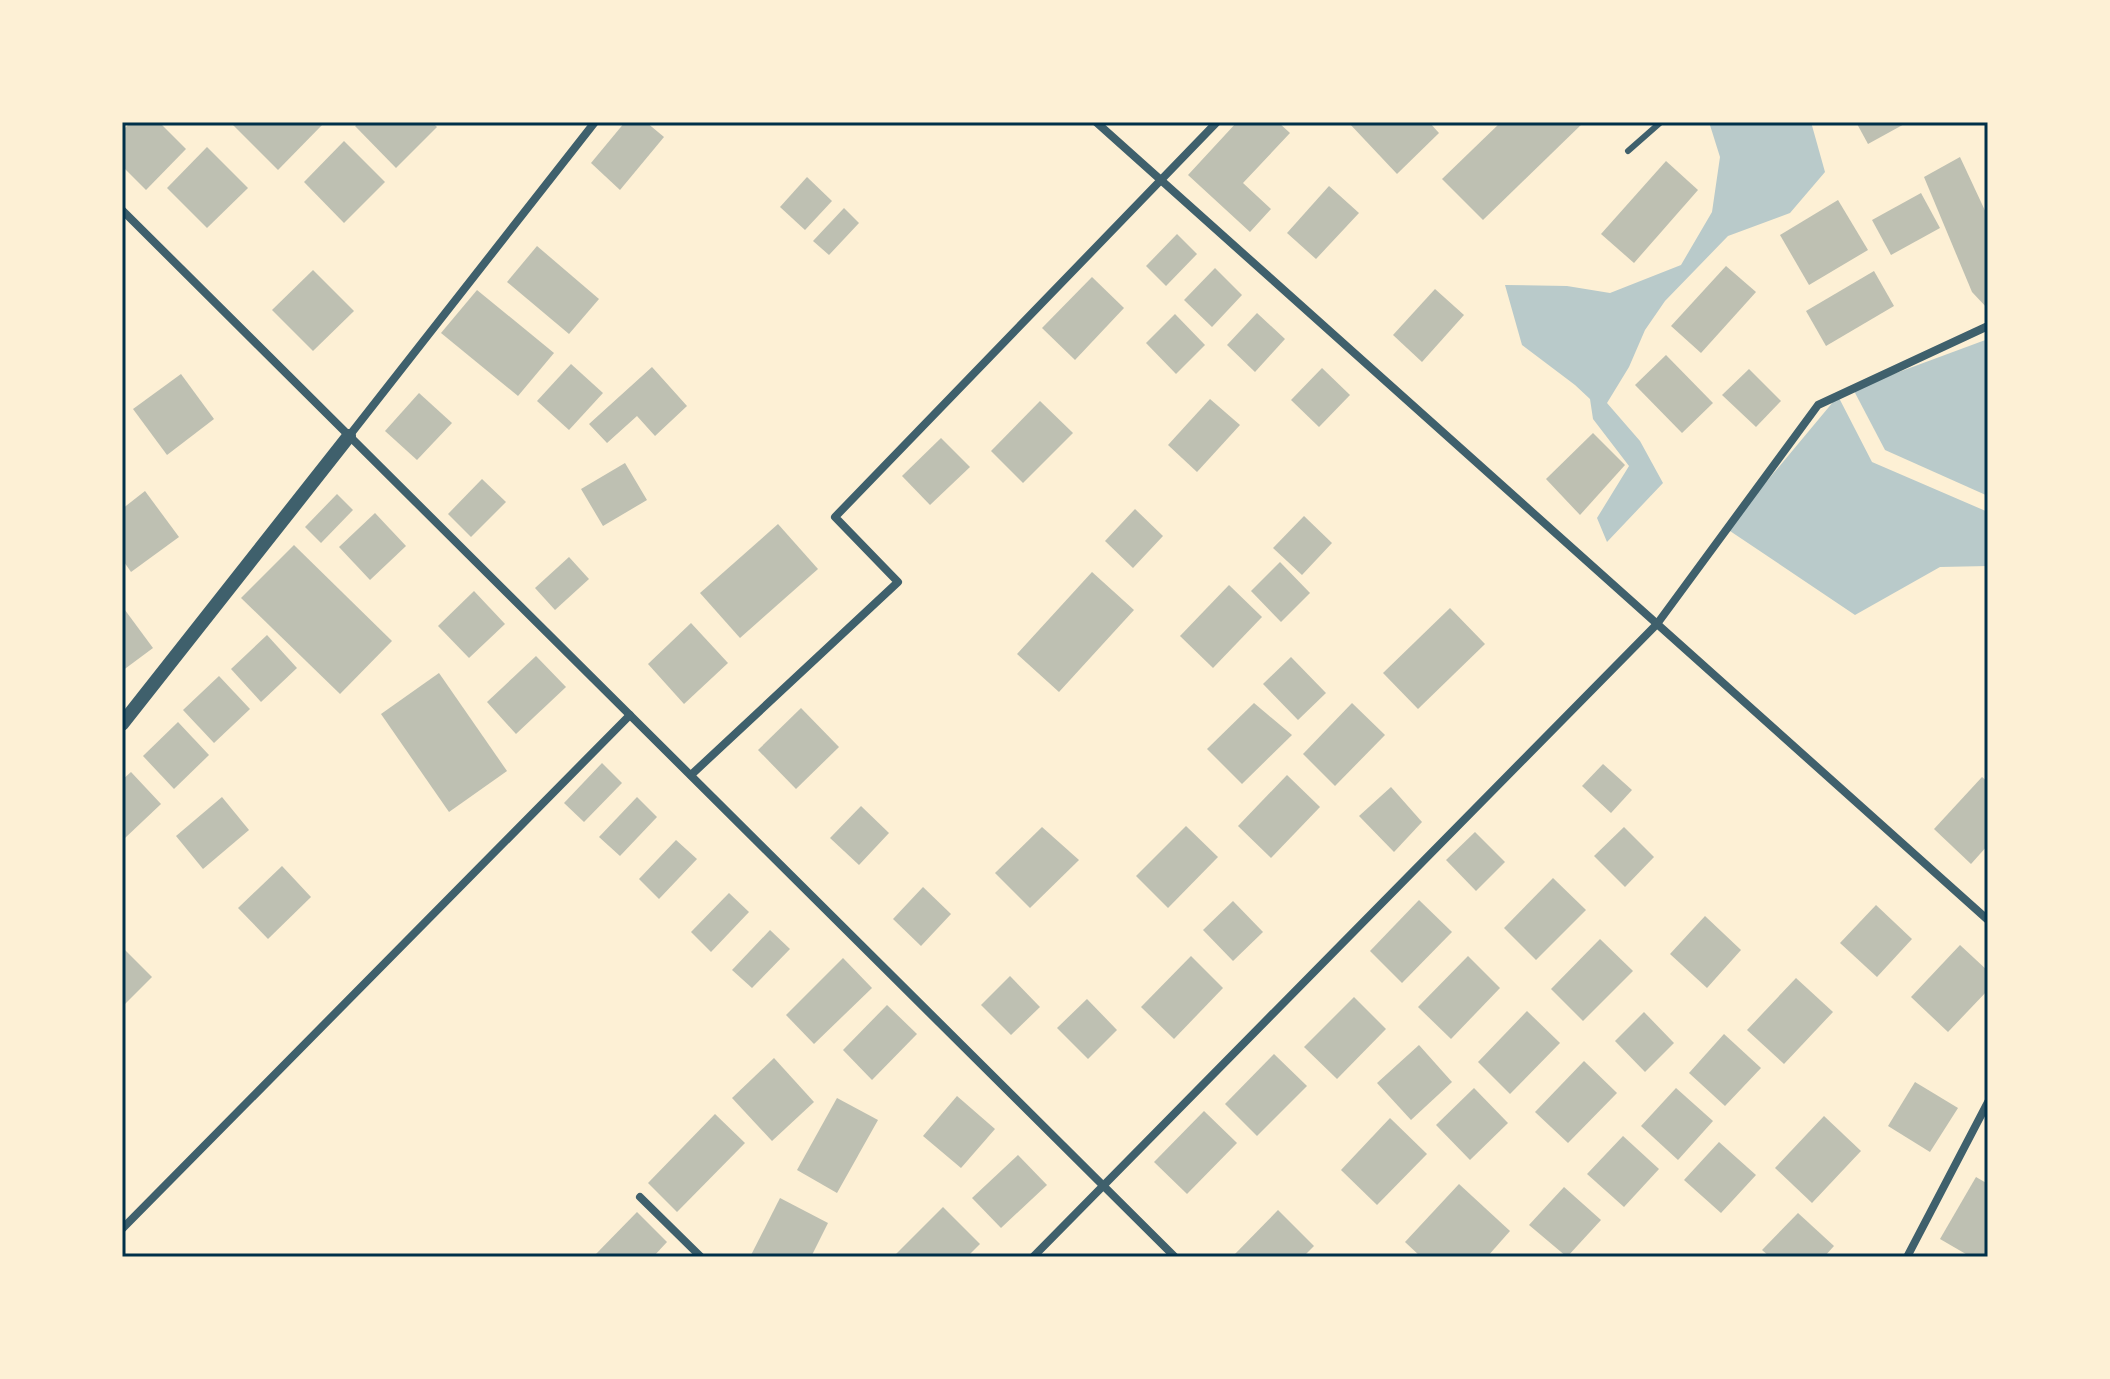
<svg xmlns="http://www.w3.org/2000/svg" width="2110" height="1379" font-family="Quicksand,sans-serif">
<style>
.green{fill:#b9caca}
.building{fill:#bec0b2}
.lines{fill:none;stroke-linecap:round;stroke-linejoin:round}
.service{stroke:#3f606c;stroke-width:6}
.minor{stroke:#3f606c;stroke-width:8}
.tertiary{stroke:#3f606c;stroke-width:14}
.neatline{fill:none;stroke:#003049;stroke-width:3}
</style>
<rect width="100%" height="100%" fill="#fdf0d5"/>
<g class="green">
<polygon points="1709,122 1811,122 1825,172 1790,213 1728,236 1665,301 1645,330 1629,367 1607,403 1640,441 1663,483 1607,542 1597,518 1629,466 1593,419 1590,399 1575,385 1522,345 1505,285 1567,286 1610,293 1681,265 1712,212 1720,157"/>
<polygon points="1988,339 1988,496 1885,450 1853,389"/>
<polygon points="1838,396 1872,462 1988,512 1988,566 1940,567 1855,615 1727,529"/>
</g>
<g class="building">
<polygon points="131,122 159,122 186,149 146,190 122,166 122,131"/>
<polygon points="230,122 325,122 278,170"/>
<polygon points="360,122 432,122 437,127 396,168 355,126"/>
<polygon points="625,122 646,122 664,137 620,190 591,163"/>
<polygon points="1237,122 1278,122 1290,133 1243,183 1271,209 1250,232 1188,175"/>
<polygon points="1348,122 1429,122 1439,133 1397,174"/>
<polygon points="1501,122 1584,122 1483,220 1442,179"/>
<polygon points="1856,122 1908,122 1868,144"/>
<polygon points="344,141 385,182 344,223 304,182"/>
<polygon points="207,147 248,188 207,228 167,188"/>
<polygon points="1960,157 1988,217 1988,309 1972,292 1924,177"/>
<polygon points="1666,161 1698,190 1634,263 1601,234"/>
<polygon points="807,177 832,201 805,230 780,207"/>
<polygon points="1329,186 1359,213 1316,259 1287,233"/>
<polygon points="1921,193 1940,228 1891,255 1872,220"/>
<polygon points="1838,200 1868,250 1809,285 1780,235"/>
<polygon points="844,208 859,223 829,255 813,241"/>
<polygon points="1177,234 1197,254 1166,286 1146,266"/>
<polygon points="537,246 599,299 569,334 507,282"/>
<polygon points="1726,266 1756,292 1701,353 1671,326"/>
<polygon points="1215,268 1242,295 1212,327 1184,300"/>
<polygon points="313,270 354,311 313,351 272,310"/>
<polygon points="1874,271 1894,306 1826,346 1806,311"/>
<polygon points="1092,277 1124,308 1075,360 1042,328"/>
<polygon points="1435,289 1464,315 1422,362 1393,335"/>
<polygon points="477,290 554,353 518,396 441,333"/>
<polygon points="1257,313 1285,339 1255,372 1227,345"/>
<polygon points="1175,314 1205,345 1176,374 1146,343"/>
<polygon points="1666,355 1713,403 1682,433 1635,385"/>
<polygon points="571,364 603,393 569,430 537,401"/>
<polygon points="652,367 687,406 655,436 637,416 607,443 589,424"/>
<polygon points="1322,368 1350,395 1319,427 1291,400"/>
<polygon points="1749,369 1781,401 1756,427 1722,395"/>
<polygon points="181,374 214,419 167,455 133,409"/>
<polygon points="419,393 452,423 417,460 385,431"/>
<polygon points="1210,399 1240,425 1197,472 1168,445"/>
<polygon points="1040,401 1073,433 1023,483 991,451"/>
<polygon points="1593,433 1625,465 1580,515 1546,479"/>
<polygon points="941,438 970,467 930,505 902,476"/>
<polygon points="625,463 647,500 603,526 581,489"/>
<polygon points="482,479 506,502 471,537 448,514"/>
<polygon points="145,491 179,537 131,572 122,559 122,509"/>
<polygon points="337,494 353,510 321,543 305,527"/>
<polygon points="1135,509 1163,536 1133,568 1105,541"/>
<polygon points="375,513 406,546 370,580 339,547"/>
<polygon points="1304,516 1332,543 1302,575 1273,548"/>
<polygon points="778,524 818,569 740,638 700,593"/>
<polygon points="294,545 392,641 340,694 241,598"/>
<polygon points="569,557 589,579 555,610 535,588"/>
<polygon points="1280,562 1310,593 1281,622 1251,591"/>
<polygon points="1092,572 1134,610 1059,692 1017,654"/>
<polygon points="1229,585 1262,617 1213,668 1180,636"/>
<polygon points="474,591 505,624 469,658 438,626"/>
<polygon points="122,606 153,648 122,671"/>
<polygon points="1450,608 1485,644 1418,709 1383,673"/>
<polygon points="691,623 728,663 684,704 648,664"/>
<polygon points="267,635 297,668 261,702 231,669"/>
<polygon points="536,656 566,687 516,734 487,702"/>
<polygon points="1291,657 1326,693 1298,720 1263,684"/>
<polygon points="439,673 507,771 449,812 381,714"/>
<polygon points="219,676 250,709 214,743 183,710"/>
<polygon points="1254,703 1292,735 1242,784 1207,749"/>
<polygon points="1352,703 1385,735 1335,786 1303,754"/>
<polygon points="801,708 839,747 796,789 758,750"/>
<polygon points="178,722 209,755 174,789 143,756"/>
<polygon points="602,763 622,783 584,822 564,803"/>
<polygon points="1603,764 1632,790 1611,813 1582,786"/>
<polygon points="131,772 161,804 125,838 122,835 122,780"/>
<polygon points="1287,775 1320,807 1271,858 1238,826"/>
<polygon points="1982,777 1988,782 1988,845 1971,864 1934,829"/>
<polygon points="1391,787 1422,822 1394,852 1359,816"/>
<polygon points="222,797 249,830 203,869 176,836"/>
<polygon points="637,797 657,817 620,856 599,837"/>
<polygon points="861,806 889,833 859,865 830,838"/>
<polygon points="1186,826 1218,857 1168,908 1136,876"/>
<polygon points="1042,827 1079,860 1030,908 995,873"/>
<polygon points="1624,827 1654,857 1625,887 1594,856"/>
<polygon points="1475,832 1505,862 1476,891 1446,860"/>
<polygon points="676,840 697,859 659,899 639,879"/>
<polygon points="282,866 311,897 268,939 238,908"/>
<polygon points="1553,878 1586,910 1536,960 1504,928"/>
<polygon points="923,887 951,914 921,946 893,919"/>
<polygon points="729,893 749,912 711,952 691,932"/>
<polygon points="1419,900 1452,932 1402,983 1370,951"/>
<polygon points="1233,901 1263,932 1233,961 1203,930"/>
<polygon points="1876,905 1912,939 1877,977 1840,943"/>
<polygon points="1705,916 1741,950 1707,988 1670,954"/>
<polygon points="770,930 790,949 752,988 732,970"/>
<polygon points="1600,939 1633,971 1583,1021 1551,989"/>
<polygon points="1960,945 1988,971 1988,990 1948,1032 1911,997"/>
<polygon points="122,947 152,977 122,1007"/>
<polygon points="1191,956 1223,988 1174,1039 1141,1007"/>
<polygon points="1468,956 1500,988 1451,1039 1418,1007"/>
<polygon points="843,958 872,988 814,1044 786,1015"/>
<polygon points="1010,976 1040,1007 1011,1035 981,1005"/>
<polygon points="1796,978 1833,1012 1784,1064 1747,1030"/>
<polygon points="1354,997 1386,1029 1337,1079 1304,1047"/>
<polygon points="1087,999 1117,1030 1088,1059 1057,1028"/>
<polygon points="887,1005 917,1034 872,1080 843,1050"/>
<polygon points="1527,1011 1560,1043 1510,1094 1478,1062"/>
<polygon points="1644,1012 1674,1043 1645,1072 1615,1041"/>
<polygon points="1724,1034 1761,1068 1725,1106 1689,1073"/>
<polygon points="1419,1045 1452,1082 1411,1120 1377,1083"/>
<polygon points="1274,1054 1307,1086 1257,1136 1225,1104"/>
<polygon points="774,1058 814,1102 772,1141 732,1098"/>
<polygon points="1584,1061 1617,1093 1568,1143 1535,1112"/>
<polygon points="1915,1082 1958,1108 1930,1152 1888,1126"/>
<polygon points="1474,1088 1508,1123 1470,1160 1436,1125"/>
<polygon points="1676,1088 1713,1121 1678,1160 1641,1126"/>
<polygon points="957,1096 995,1129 961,1168 923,1136"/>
<polygon points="837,1098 878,1120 837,1193 797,1170"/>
<polygon points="1204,1111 1237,1143 1187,1194 1154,1162"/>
<polygon points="715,1114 745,1143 677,1212 648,1183"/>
<polygon points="1824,1116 1861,1151 1812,1203 1775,1168"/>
<polygon points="1390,1118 1427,1154 1377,1205 1341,1170"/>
<polygon points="1623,1136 1659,1169 1624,1207 1587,1174"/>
<polygon points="1719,1142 1756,1175 1721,1213 1684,1180"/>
<polygon points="1018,1155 1047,1185 1001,1228 972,1198"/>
<polygon points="1976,1177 1988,1184 1988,1257 1971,1257 1940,1239"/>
<polygon points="1459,1184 1510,1231 1487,1257 1421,1257 1405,1242"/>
<polygon points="1564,1187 1601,1220 1567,1257 1529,1225"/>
<polygon points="780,1198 828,1223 811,1257 750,1257"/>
<polygon points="943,1207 980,1244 967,1257 893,1257"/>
<polygon points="1278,1210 1314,1246 1303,1257 1232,1257"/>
<polygon points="637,1212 667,1242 653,1257 596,1257 594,1256"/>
<polygon points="1798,1213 1834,1246 1824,1257 1770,1257 1762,1250"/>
</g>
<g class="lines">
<polyline class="service" points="1628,151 1661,122"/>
<g class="minor">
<polyline points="1096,122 1988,920"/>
<polyline points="122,210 1175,1257"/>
<polyline points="349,436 595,122"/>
<polyline points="691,775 898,582 835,517 1217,122"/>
<polyline points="640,1197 701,1257"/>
<polyline points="122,1229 630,715"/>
<polyline points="1033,1257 1657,624 1818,405 1988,326"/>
<polyline points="1907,1257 1988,1102"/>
</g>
<polyline class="tertiary" points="122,724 349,436"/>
</g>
<rect width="2110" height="1379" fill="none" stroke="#fdf0d5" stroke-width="248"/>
<rect x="124" y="124" width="1862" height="1131" class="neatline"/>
</svg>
